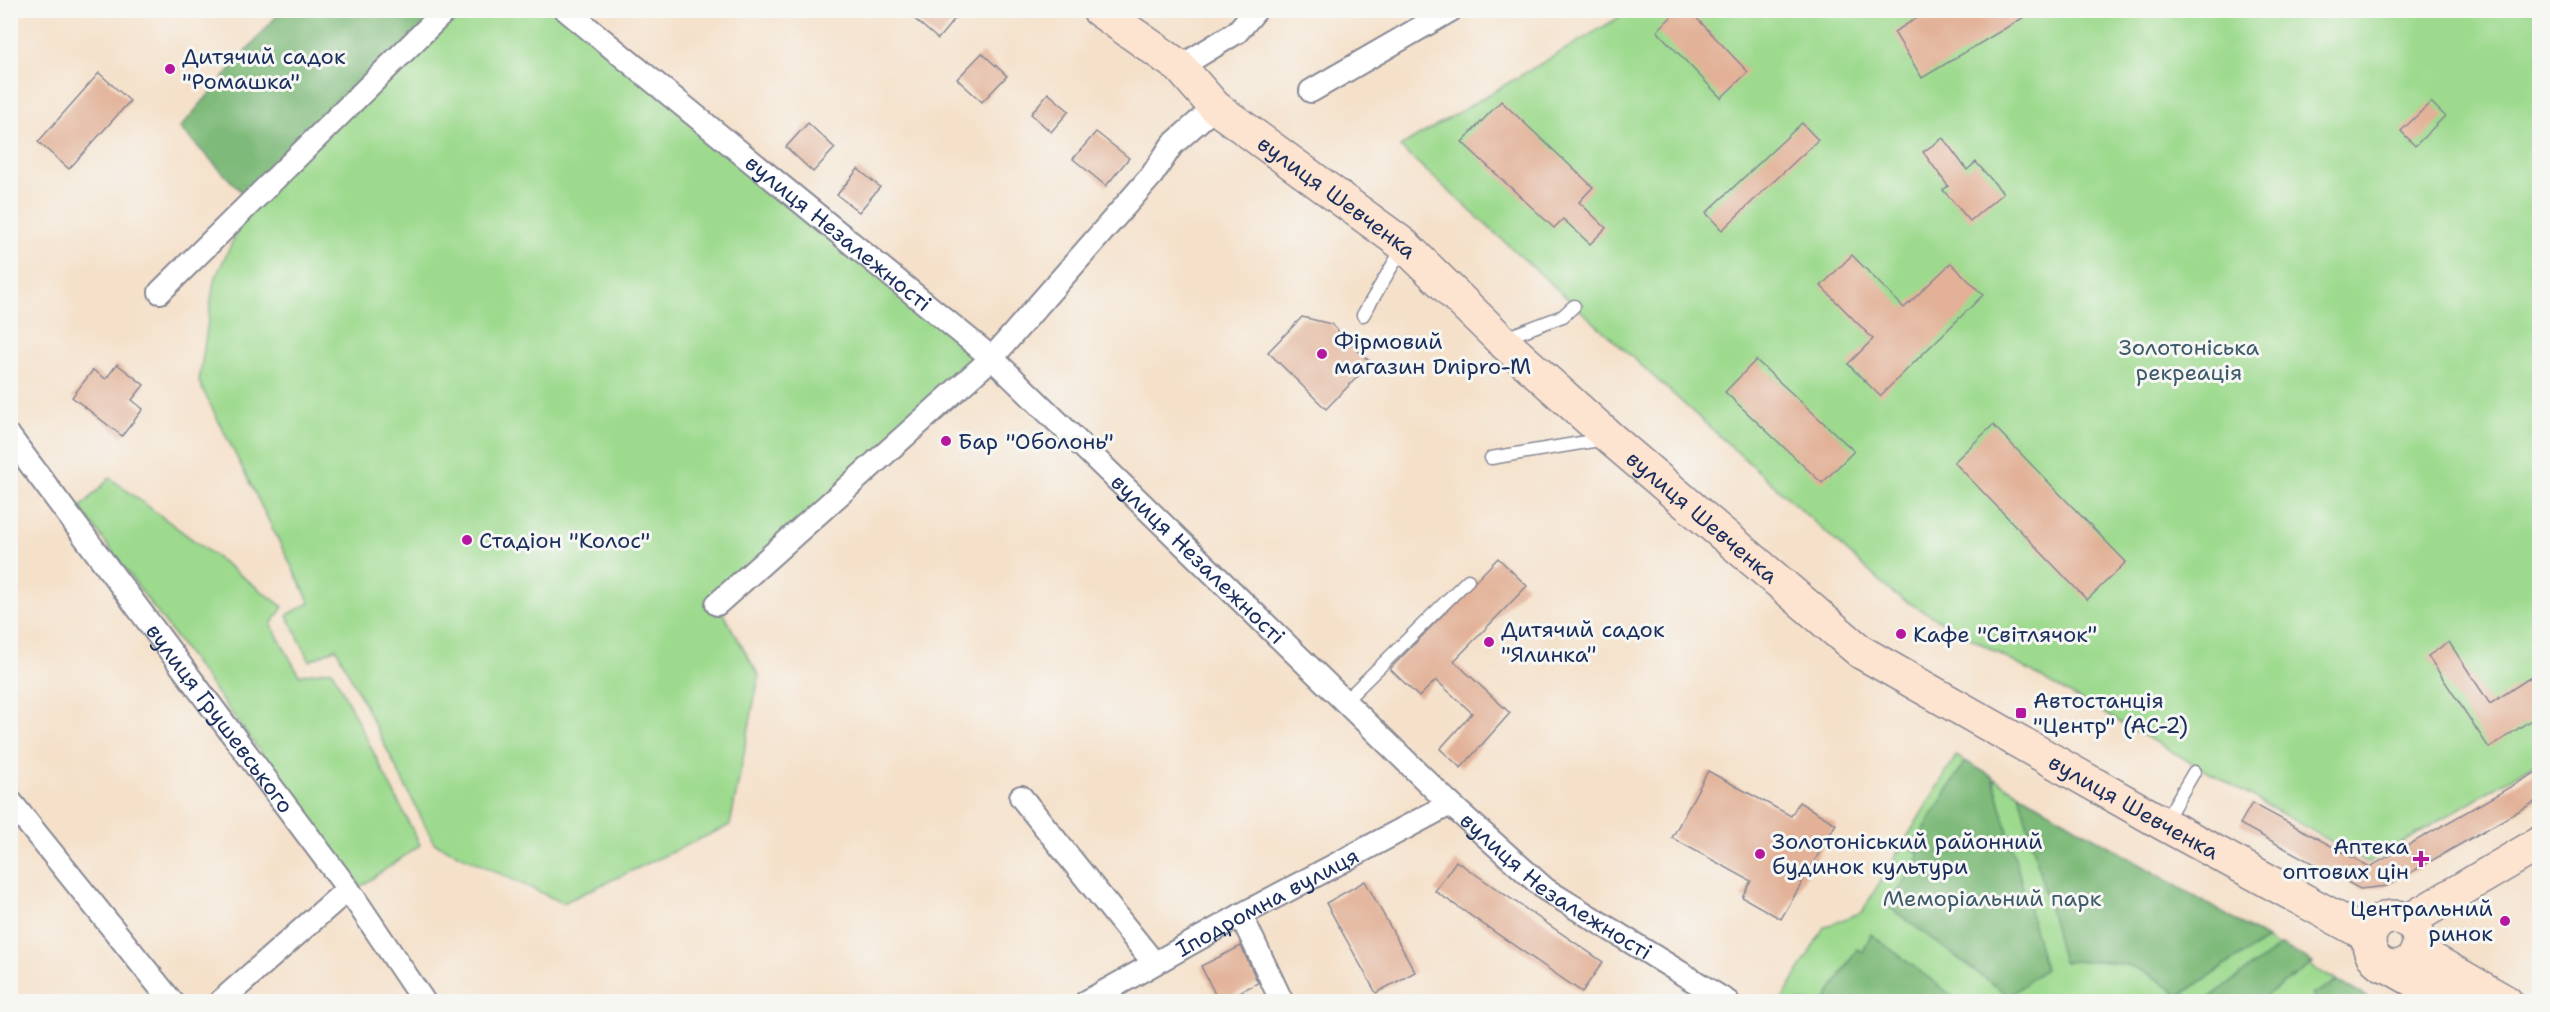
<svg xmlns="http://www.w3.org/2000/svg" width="2550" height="1012" font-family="'Shantell Sans',sans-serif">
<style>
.green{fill:#9dda8e;stroke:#5c8476;stroke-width:1.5}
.forest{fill:#7eba79;stroke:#4c746c;stroke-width:1.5}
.building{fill:#e2b197}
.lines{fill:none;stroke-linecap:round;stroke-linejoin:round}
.lane-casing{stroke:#888894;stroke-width:15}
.street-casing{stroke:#888894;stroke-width:26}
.secondary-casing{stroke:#888894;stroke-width:36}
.lane{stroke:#fff;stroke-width:12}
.street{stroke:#fff;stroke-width:22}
.secondary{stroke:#fde4d0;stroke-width:33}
.poi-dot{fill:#b5179e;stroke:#f6f6f2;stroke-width:2}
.labels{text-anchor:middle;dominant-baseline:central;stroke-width:6;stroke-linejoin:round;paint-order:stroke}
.poi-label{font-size:22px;fill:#1b2f5e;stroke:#f6f6f2;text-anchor:start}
.street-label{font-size:22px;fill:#1b2f5e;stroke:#f6f6f2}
.park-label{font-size:22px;fill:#3c5a6a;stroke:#f6f6f2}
</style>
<rect width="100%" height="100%" fill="#f6f6f2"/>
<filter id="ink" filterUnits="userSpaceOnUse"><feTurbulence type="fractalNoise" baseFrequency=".0167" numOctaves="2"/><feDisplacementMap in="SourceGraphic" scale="12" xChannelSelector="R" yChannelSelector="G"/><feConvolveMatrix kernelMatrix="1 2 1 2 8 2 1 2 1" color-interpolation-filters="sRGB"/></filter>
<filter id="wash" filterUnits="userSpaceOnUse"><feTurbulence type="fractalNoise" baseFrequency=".008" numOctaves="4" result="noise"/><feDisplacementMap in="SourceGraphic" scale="24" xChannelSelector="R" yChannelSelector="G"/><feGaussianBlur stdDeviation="1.35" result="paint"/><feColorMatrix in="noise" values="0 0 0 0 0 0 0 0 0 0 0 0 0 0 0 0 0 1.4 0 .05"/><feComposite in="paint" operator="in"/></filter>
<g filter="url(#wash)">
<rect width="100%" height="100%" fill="#f5e1ca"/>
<g class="green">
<polygon points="446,10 566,11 992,358 717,603 759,676 730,825 563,903 434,843 336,648 310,661 287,615 310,603 199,382 214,281 251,202"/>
<polygon points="1630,11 2539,11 2539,761 2369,863 1895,595 1400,147"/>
<polygon points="110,478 283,607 271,624 299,675 332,670 420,845 360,887 80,508"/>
<polygon points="1956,756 2319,971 2373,1001 1781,1002 1824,927 1862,912"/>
</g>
<g class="forest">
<polygon points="281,11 445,11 251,202 180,128"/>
<polygon points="1965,761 1993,777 2045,969 2009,996 1889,907 1920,855 1912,849"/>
<path d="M2019,793l248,146 -88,57c-39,-34 -65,-38 -116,-34z"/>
<polygon points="1871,934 1959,1001 1825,1001 1857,949 1863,952"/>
<polygon points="2282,945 2313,963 2258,1001 2205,1001"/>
<polygon points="2337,981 2373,1001 2316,1001 2312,995"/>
</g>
<g id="blocks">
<g class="building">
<polygon points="904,10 962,10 938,39"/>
<polygon points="1678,10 1689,10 1748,72 1721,98 1657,31"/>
<polygon points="1930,10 2036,10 1922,78 1894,32"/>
<polygon points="982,53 1007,76 982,102 957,79"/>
<polygon points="99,73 130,101 69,169 38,142"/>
<polygon points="1048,93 1069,111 1051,132 1031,114"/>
<polygon points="1501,101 1593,187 1579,202 1606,228 1590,244 1563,219 1554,228 1462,142"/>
<polygon points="2431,102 2445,116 2415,146 2401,131"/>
<polygon points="808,123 835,148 813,172 786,147"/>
<polygon points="1802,123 1818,140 1722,230 1706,213"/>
<polygon points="1096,132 1129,158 1106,186 1073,159"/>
<polygon points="1943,138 1967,170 1976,162 2003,193 1970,221 1943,190 1948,186 1923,152"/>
<polygon points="858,169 880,187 859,212 837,195"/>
<polygon points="1852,255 1904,308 1951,263 1983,295 1880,396 1848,364 1873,339 1821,286"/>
<polygon points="1302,317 1331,324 1371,363 1326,409 1268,352"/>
<polygon points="1756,360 1854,451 1822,483 1725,392"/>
<polygon points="117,364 144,385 132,400 143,409 122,436 72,397 93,370 106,379"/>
<polygon points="1993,425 2126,562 2087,600 1954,462"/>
<polygon points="1498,558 1527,586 1454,661 1510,713 1461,768 1440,749 1472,713 1436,680 1419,697 1390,669"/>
<polygon points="2449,642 2490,704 2540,671 2540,714 2489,748 2428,656"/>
<polygon points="2540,770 2540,799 2387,886 2360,889 2240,824 2252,803 2370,867"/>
<polygon points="1708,771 1791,816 1799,802 1836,824 1781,919 1742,897 1751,881 1672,838"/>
<polygon points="1456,861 1603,962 1582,992 1435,891"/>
<polygon points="1365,881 1415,972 1376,993 1326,903"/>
<polygon points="1241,946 1258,983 1219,1002 1201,966"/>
</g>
</g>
</g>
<g filter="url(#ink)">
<use href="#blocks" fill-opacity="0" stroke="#888894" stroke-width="1.5"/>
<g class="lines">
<defs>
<g id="lane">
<polyline points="1363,315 1404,246"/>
<polyline points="1505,338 1563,316 1574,306"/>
<polyline points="1491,458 1605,439"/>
<polyline points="1345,701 1468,580"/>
<polyline points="2164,823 2194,772"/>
</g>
<g id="street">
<path id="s1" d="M566,10l426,348 458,446 95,85 183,113"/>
<polyline points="1180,67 1237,32 1256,10"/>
<polyline points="1311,91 1451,10"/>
<polyline points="160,292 446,10"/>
<path id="s2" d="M10,437l338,452 76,113"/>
<polyline points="717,604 992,358 1152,175 1172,145 1215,107"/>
<polyline points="1021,797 1154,963"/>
<polyline points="10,801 172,1002"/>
<polyline points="1241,915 1282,1002"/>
<polyline points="220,1002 348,889"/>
<path id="s3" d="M1086,1002l155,-87 209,-111"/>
</g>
<g id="secondary">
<path id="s4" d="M1099,10l81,57 35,40 189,138 97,95 109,98 251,214 303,172 205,112"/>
<circle cx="2394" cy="942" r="25"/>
<polyline points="2408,921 2540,843"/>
<polyline points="2417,951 2506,1002"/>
<polyline points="2390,967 2452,1002"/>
</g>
</defs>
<use href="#lane" class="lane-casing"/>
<use href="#street" class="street-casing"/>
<use href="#secondary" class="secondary-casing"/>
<use href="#lane" class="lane"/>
<use href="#street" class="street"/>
<use href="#secondary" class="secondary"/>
</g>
</g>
<g class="poi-dot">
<circle cx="170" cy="69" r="6"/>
<circle cx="1322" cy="354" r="6"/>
<circle cx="946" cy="441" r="6"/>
<circle cx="467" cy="540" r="6"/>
<circle cx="1901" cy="634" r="6"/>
<circle cx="1489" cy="642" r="6"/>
<rect x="2015" y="707" width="12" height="12" rx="3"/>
<circle cx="1760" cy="854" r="6"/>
<path d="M2418 850h6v6h6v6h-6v6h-6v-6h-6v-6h6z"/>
<circle cx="2505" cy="921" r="6"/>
</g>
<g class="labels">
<g class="poi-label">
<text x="182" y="56">Дитячий садок<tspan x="182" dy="25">"Ромашка"</tspan></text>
<text x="1334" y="341">Фірмовий<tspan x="1334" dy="25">магазин Dnipro-M</tspan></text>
<text x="958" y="441">Бар "Оболонь"</text>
<text x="479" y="540">Стадіон "Колос"</text>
<text x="1501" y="629">Дитячий садок<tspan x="1501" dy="25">"Ялинка"</tspan></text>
<text x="1913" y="634">Кафе "Світлячок"</text>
<text x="2033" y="700">Автостанція<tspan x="2033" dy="25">"Центр" (АС-2)</tspan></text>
<text x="1772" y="841">Золотоніський районний<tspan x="1772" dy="25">будинок культури</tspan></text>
<text x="2409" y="846" text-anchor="end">Аптека<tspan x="2409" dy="25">оптових цін</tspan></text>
<text x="2493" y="908" text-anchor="end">Центральний<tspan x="2493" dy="25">ринок</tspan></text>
</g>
<g class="street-label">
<text stroke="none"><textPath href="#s4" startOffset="304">вулиця Шевченка</textPath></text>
<text stroke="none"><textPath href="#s1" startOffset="352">вулиця Незалежності</textPath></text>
<text stroke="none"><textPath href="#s4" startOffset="790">вулиця Шевченка</textPath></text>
<text stroke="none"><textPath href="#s1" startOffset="838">вулиця Незалежності</textPath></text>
<text stroke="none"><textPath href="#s2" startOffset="351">вулиця Грушевського</textPath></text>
<text stroke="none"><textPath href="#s4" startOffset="1312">вулиця Шевченка</textPath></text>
<text stroke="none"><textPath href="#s1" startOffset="1324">вулиця Незалежності</textPath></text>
<text stroke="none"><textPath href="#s3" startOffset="207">Іподромна вулиця</textPath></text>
</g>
<g class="park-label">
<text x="2189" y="347">Золотоніська<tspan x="2189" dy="25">рекреація</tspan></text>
<text x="1992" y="898">Меморіальний парк</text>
</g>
</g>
<rect width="2550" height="1012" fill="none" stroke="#f6f6f2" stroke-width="36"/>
</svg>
